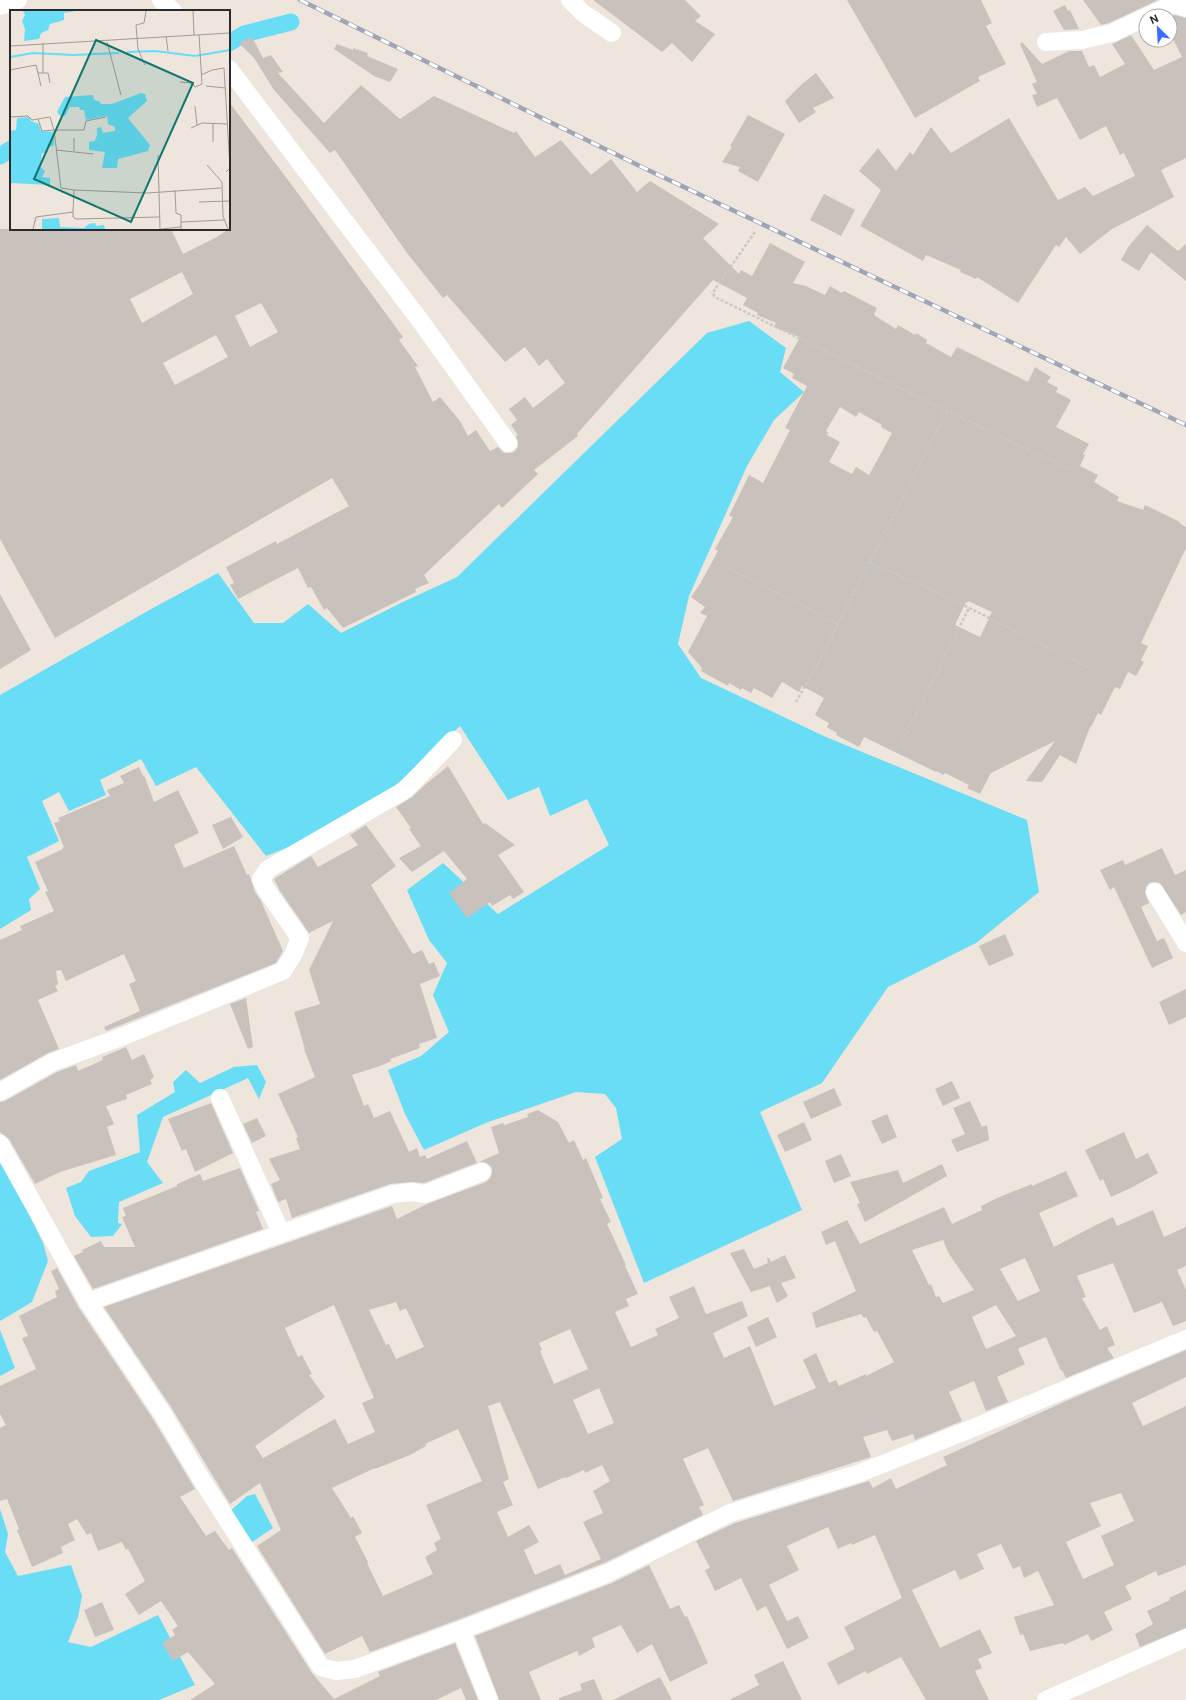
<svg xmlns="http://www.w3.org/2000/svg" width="1186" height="1700" font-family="'DM Sans',sans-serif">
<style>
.water{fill:#69ddf6}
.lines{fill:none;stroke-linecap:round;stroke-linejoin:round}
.canal{stroke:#69ddf6;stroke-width:17}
.building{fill:#c9c2bc;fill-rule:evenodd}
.path{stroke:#c8c8c8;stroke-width:2.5;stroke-dasharray:3 2;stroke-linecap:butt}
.minor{stroke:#fff;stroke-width:18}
.rail-casing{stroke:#9fa4b7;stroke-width:4.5}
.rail{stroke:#fff;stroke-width:3;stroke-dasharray:9;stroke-linecap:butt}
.inset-river{fill:none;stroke:#69ddf6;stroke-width:2}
.inset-road{fill:none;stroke:#a09b95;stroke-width:1}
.view{fill:#0f766e;fill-opacity:0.15;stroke:#0f766e;stroke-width:2}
.inset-edge{fill:none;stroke:#2b2b2b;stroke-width:2}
</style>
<rect width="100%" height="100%" fill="#eee5dc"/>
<g class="water">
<polygon points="749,321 786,348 780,372 804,392 774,420 747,466 689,596 678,644 701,678 826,737 1027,820 1039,892 976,943 888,987 822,1083 760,1112 802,1210 644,1283 595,1157 622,1139 616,1108 605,1094 576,1092 488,1122 424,1150 405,1114 388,1070 421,1056 449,1032 433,995 447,963 429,940 407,890 443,863 498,914 609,845 587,799 550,816 539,787 508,800 460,726 384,796 312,838 266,856 196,767 156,786 141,759 100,780 106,795 69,811 59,792 42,801 59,841 27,857 40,889 29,899 31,910 0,929 0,695 153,608 218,573 254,623 283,623 308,604 341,633 403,602 457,577 707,333"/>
<polygon points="257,1065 266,1082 259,1099 248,1078 163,1117 147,1162 163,1183 119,1202 118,1223 122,1224 113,1236 91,1237 75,1216 66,1188 81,1182 89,1171 140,1152 137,1115 175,1092 173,1082 186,1070 200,1083 234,1067"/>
<polygon points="0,1154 43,1243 48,1261 32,1302 0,1321"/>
<polygon points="0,1330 15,1368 0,1376"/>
<polygon points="255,1494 273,1528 246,1546 226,1515 247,1496"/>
<polygon points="0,1509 8,1534 5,1552 18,1576 71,1565 82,1596 78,1617 68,1642 91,1647 158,1615 195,1685 159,1700 0,1700"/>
</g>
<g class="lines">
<g class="canal">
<polyline points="229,43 244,34 291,22"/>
<polyline points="0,156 11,149"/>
</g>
</g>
<g class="building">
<polygon points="593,0 685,0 701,16 695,21 715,34 692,62 672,43 662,52"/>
<polygon points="847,0 981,0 992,23 986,26 1006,64 978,77 980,81 915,118"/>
<polygon points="1083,0 1158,0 1109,23 1101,25"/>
<polygon points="1065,5 1068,11 1070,10 1079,29 1064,30 1053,11"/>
<polygon points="1175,15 1186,18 1186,158 1161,170 1174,197 1112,229 1080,254 1066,237 1059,247 1056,245 1018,303 977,277 976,279 960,272 961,270 926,255 923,261 860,226 881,190 859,171 878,148 896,171 910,152 913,155 931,127 951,153 1009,118 1058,200 1085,187 1093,196 1135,176 1124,153 1120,155 1106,126 1080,140 1057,98 1037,107 1032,95 1037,94 1032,84 1037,82 1020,44 1022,42 1042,64 1069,51 1082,51 1089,67 1094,65 1100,77 1125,64 1112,44 1131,35 1154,70 1182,57 1170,33 1170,17"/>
<path d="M252,37l11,21 8,-3 12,17 -5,1 46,50 37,-38 39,34 34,-23 80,37 2,-2 19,26 26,-17 30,35 20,-16 26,33 13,-11 69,43 -16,14 36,36 2,-4 11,6 18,-33 35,19 -12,21 13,3 19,9 5,-9 12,7 2,-2 33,17 -3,7 22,14 2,-4 17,10 1,-2 11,7 -1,3 25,14 6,-10 71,35 7,-15 16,10 -4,5 11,6 -2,4 15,8 -15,27 33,17 -6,10 2,1 -5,11 18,9 -4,7 25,15 -2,4 26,9 2,-5 35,17 -1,1 7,4v21l-45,95 7,3 -7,14 3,2 -8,14 -8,-4 -8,17 -5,-2 -14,28 -3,-2 -7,14h-1l-14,37 -16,-9 -18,27 -16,-1 29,-40 -64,32 -11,21 -13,-6 2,-3 -24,-12 -1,2 -8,-4v1l-72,-35 -5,10 -23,-12 1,-2 -10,-6 2,-4 -14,-8 9,-17 -22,-12 -3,6 -17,-10 -10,16 -18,-10 -3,5 -9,-5 -1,2 -12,-7 -1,3 -27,-15 1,-3 -14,-16 19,-36 -7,-3 5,-6 -14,-10 9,-13 18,-33 -3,-2 18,-32 -4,-1 20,-41 14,8 27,-53 -5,-2 22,-42 -15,-8 2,-4 -11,-6 17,-31 -26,-10 2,-4 -19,-8 1,-2 -15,-8 4,-7 -34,-18 -136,154 1,2 -44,34 4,4 -36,34 -3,-4 -75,71 5,8 -14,6 1,3 -73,36 -16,-20 -3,2 -13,-23 -3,1 -10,-20 -60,31 -8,-14 4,-2 -8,-16 50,-26 1,3 72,-38 -17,-28 -277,160 -55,-99v-310h171l12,25 32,-16 14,-9v-127l62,82 112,153 -4,3 19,26 -3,1 18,35 7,-5 20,24 8,15 8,-6 14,21 8,-4 6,6h5l5,-1 4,-5v-5l-2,-6 2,-1 -7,-10 6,-5 -8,-11 16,-12 8,11 32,-25 -18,-24 -8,7 -14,-19 -20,15 -58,-67 -4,3 -36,-45 -72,-103 -5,3 -56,-63 -20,-32 -15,-15zM182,272l11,22 -51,29 -12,-24zM261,303l17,29 -28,15 -15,-31zM216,335l12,22 -53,28 -12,-22zM840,407l16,10 3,-5 23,13 -1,2 11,6 -23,42 -13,-8 -4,7 -23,-12 11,-20 -13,-7 1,-3 -2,-1zM968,601l24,11 -12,25 -25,-12 11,-23 1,1z"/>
<polygon points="337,44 353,50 353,48 368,53 367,56 398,69 390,82 374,76 334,49"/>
<polygon points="816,73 834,98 813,108 816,112 799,123 785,101 803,83"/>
<polygon points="748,115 785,134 758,182 738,171 740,167 722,162 732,147 730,146"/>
<polygon points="824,194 855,210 841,236 810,220"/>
<polygon points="1147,225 1178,251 1186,244 1186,281 1151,252 1139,271 1121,260 1129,246"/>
<polygon points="0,594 31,650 0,669"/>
<polygon points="448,766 483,824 485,823 515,845 498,855 524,892 513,899 510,895 492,906 490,902 467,918 449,893 467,879 444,851 412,872 399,858 421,846 409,829 411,828 396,807 412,797 426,784"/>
<polygon points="139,767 143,776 144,775 154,802 178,790 199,833 174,845 184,868 234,846 247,875 249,874 255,892 261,901 283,951 276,963 106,1031 104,1027 140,1011 129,984 136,981 124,954 66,981 61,970 56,971 58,984 55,986 58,991 38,1000 59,1049 48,1053 0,1080 0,940 22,930 20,926 54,911 45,892 48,891 35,862 63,849 63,847 64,847 54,823 60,821 58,818 110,796 107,790 124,783 120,776"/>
<polygon points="231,817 243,837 223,849 212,825"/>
<path d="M366,825l30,41 -25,19 42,69 9,-4 7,14 5,-2 6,14 -20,8 17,54 -18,6 1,4 -30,11 1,2 -11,5 -28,9 12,31 4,-2 6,14 16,-7 19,41 8,-4 3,9 5,-2 2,4 40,-18 10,22 22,-10 -8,-26 12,-4 1,2 24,-8 -1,-3 11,-4 20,12 11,21 5,-3 9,20 3,-2 17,40 -3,1 11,23 -4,2 19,41 -1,1 13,28 -12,5 3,7 -14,6 16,35 27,-12 -3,-6 24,-11 -10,-21 25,-11 12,28 36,-13 6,15 -35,17 11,25 26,-12 24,60 42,-18 -13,-28 13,-7 13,30 7,-3 3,6 27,-12v2l28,-14 -17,-31 -3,1 -8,-15 -2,1 -3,-4 -45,14 -4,-15 44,-22 -21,-50 -9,4 -5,-13 26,-12 13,24 84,-37 8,17 30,-14 -1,-4 16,-8 35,-14v2l34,-15 12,25 -39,17 15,34 40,-21 19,-9 4,9 36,-16 11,27 22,-10v39l-9,4 9,20v31l-13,5 -11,-24 -28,11 -21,-50 -36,13 9,21 -4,1 18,32 7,-4 8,19 -8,3 7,10 -48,20 -4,-8 -1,1 -15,-34 -27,11 -1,1 7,15 -28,13 11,25 -22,9 -12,-30 -25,11 13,29 -47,19 -2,-6 -21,7 -5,-11 -24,7 8,20 -3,1 -135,43 -25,-53 -25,11 21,46 -5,2 4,8 -99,48 -147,57 -87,32 -8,-16 -37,18 -68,-108 24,-16 -21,-47 -30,21 -59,-97 -67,-100 288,-101 5,13 30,-15 59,-22 4,-4 2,-5v-5l-4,-4 -4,-2h-5l-55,21 -13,-1 -21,2 -98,34 -6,-19 -8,3 -7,-18 9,-4 -11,-21 31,-10 -4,-11 2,-1 -20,-43 37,-17 -11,-28h1l-11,-37 26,-8 -11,-34 24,-49 -24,12 -29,-42 -6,-12 37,-23 7,11 40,-22 -8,-10zM943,1240l6,14 25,36 -31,13 -4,-7 -3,1 -5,-13 -2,1 -17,-35zM1025,1258l15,33 -22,10 -18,-32zM396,1302l4,9 6,-3 18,39 -28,12 -7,-15 -3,1 -17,-35zM334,1305l40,93 -12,5 13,29 -27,12 -13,-25 -72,39 -8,-12 70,-49 -16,-22 3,-1 -10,-19 -4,2 -13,-29zM996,1305l20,31 -30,13 -14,-32zM570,1329l18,40 -34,15 -14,-33 2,-1 -3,-7zM599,1388l15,35 -26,11 -15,-34zM500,1402l38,87 27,-12 1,1 18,-8 1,3 17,-8 8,16 -17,10 10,22 -20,9 18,37 -36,16 -5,-11 -25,11 -11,-25 15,-8 -10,-17 -21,12 -11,-25 16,-7 -10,-23 6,-3 -21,-73zM458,1429l24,52 -56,24 15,34 -7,4 3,7 -12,7 8,17 -50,22 -16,-33 1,-1 -13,-25 7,-4 -9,-17 -2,2 -19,-30 43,-20v1l35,-14 16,-9 -1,-2z"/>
<polygon points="1162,848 1175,875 1186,870 1186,912 1181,915 1160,883 1154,882 1149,883 1146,887 1145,893 1149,903 1141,907 1157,941 1164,938 1173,958 1152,968 1114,887 1110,890 1100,870 1123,860 1125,865"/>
<polygon points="1005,934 1014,955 989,966 979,946"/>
<polygon points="1186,989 1186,1017 1169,1025 1159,1002"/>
<polygon points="246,998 253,1047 248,1049 230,1004"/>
<polygon points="126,1047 132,1060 144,1054 154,1077 150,1080 152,1084 126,1095 127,1099 106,1106 114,1124 107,1127 116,1155 60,1172 35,1184 9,1139 0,1132 0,1102 5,1101 57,1072 76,1065 78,1071 103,1060 102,1057"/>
<polygon points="952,1081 960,1098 943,1106 935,1089"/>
<polygon points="834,1088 842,1105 811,1119 803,1102"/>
<polygon points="970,1101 982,1127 987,1125 989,1140 957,1152 951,1140 965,1134 953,1108"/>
<polygon points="211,1103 233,1153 195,1172 186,1149 182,1151 168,1119"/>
<polygon points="887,1114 897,1137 882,1144 871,1121"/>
<polygon points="257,1118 266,1136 252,1143 243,1124"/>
<polygon points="804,1122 812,1140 785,1152 777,1135"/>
<polygon points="1124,1132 1136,1159 1148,1153 1158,1173 1131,1188 1111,1197 1103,1179 1100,1181 1085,1150"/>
<polygon points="841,1154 851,1176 834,1183 825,1161"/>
<polygon points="942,1164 947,1176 865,1222 857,1204 860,1203 850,1182 898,1170 903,1183"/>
<polygon points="240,1168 259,1211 256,1212 263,1229 93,1289 74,1256 83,1252 82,1250 101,1241 104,1247 135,1247 122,1217 126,1216 123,1208 177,1186 177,1184 200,1174 203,1181"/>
<polygon points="744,1249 754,1269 768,1263 767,1258 769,1258 771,1262 785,1255 796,1278 781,1283 788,1296 777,1303 771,1290 770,1286 751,1292 730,1253"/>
<polygon points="57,1268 79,1308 153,1419 195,1489 180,1497 206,1536 215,1531 229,1550 232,1548 312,1673 334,1699 380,1676 378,1672 455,1643 478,1700 466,1700 461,1688 436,1700 190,1700 215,1684 188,1652 173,1661 162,1643 175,1635 172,1630 178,1626 161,1601 139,1615 125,1594 145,1581 128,1549 126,1550 122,1542 98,1551 91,1533 87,1535 77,1519 68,1524 75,1540 61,1547 63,1553 32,1567 17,1530 19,1529 7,1499 0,1501 0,1428 6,1425 0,1414 0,1386 36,1369 22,1338 28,1336 19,1316 57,1297 55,1291 59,1289 51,1271"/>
<polygon points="768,1317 777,1337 756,1347 747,1327"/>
<path d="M1186,1350v27l-54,26 11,23 43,-20v159l-28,11 -2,-5 -31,15 7,13 -28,13 9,18 -22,11 -3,-7 -24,11 -1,-2 -33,8 -7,-17 -3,1 -6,-18 40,-12 -16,-34 -14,7 -4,-12 -7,3 -12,-25 -24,10 7,15 -24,11 -5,-10 -43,20 28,58 40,-19 12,24 -14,6 4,9 -7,3 14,29h-63l-25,-43 -34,17 -1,-3 -28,14 -11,-22 28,-14 -11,-22 58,-29 -27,-63 -23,10 -1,-2 -13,6 -10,-22 -41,19 12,24 -30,15 18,36 11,-5 11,22 -22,11 -21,-43 -9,5 -16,-33 -26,13 -10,-21 5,-2 -14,-27 39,-18 134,-42 4,7 18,-10 5,11 51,-24 -4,-8 123,-56zM1121,1493l13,28 -33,15 13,29 -31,14 -17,-37 35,-16 -11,-23z"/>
<polygon points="649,1565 670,1609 679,1605 685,1617 687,1616 708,1663 670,1682 652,1644 637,1653 621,1625 592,1638 595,1647 579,1656 577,1651 529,1672 541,1700 499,1700 475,1636 612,1583"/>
<polygon points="1186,1590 1186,1628 1140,1647 1135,1634 1153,1624 1147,1611 1170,1600 1169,1598"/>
<polygon points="102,1602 114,1630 95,1637 84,1610"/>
<polygon points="783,1661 802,1700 729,1700 759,1685 754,1675"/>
<polygon points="660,1677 672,1700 613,1700"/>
<polygon points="594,1679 603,1700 559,1700 559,1698 582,1690 580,1684"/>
</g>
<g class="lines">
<g class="path">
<polyline points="755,232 715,289 713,294 715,297 1015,444 1073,470"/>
<polyline points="869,562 939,593 1088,667"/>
<polyline points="728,568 838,624"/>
<polyline points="796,702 829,644 838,624 947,411"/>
<polyline points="900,746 969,608"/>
</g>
<g class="minor">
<polyline points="161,0 173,11"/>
<polyline points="570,0 583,13 612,33"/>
<polyline points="0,6 18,0"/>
<polyline points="1148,16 1174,4 1186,8"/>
<polyline points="1046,42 1082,40 1112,33 1146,17"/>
<polyline points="229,69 422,323 508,443"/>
<polyline points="1155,892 1186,943"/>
<polyline points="0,1092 53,1062 124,1036 283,971 293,955 300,938 265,888 261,879 268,869 405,790 453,740"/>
<polyline points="220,1098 281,1233"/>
<polyline points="0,1144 88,1302 162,1413 200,1477 321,1667 336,1671 355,1669 461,1630"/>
<polyline points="88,1302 393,1194 412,1192 425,1194 482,1172"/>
<polyline points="489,1700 461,1630 608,1573 730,1513 860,1473 966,1431 1186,1339"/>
<polyline points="1046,1700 1186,1638"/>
</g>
<defs>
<polyline id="rail" points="300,0 648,170 1186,425"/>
</defs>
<use href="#rail" class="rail-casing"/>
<use href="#rail" class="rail"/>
</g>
<g transform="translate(10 10)">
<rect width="220" height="220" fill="#eee5dc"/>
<path d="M8,1h58l-12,2v7l-14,4 -2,6 -7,3 -2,6 -15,2 1,-12 -3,-8 3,-6 -2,-4zM131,83l4,1 2,7 -19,17 22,27 -2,6 -30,8 -1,9h-15l3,-16 -16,-2v-8l6,-1 2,-6v-7l4,-1 2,6 12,-2v-4l-7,-3 -1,-8 -21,4 -2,-10h-4l-1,-3h-9l-5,9h-5l-3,-4 8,-15 28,-2 1,5 5,1 2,3h11zM19,107l2,4 8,3 2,7 13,1v13l-6,3 -1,5h-5l-2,14 5,4 -3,6 8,1v7l-38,-2 -2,2v-54l6,-1 1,-12zM49,208l1,9 24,1 5,-4 6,-1 1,3 8,-1 1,4h-63v-10z" fill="#69ddf6"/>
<path class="inset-river" d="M117,42l28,-1 40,5 35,-6M0,47l23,-4 40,2 46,-2"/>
<path class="inset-road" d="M183,1l1,24M156,26l2,15M97,32l14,53M33,33v30h5l2,10M0,36l220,-13M135,55l-7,-16 -2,-24 8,-2 2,-12M0,60l26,-5 2,8h5M28,63l3,13M191,65l11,-5 12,-2 6,100 -4,4M170,72l12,1 3,4 7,-3 -3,-49M196,76l20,2M185,96l2,19M0,107l18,-1 4,4 18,-3 4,13h30l2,-9 20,-4M28,109l4,12 12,-1 7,58 13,2M203,114v18M181,118l11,-5 25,1M64,128v13M46,140l37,4M148,145l2,74M197,155l15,17 1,34 5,13M165,180l1,23 5,2v14M189,192l31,-1M63,202v5l3,2 83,-2M171,212l43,-2M23,219l3,-12 37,-5 1,-22 73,3 74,-5M151,219l20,-2"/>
<path class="view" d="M86,30l97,43 -62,139 -97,-43z"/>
<rect width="220" height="220" class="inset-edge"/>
</g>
<g transform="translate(1158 28) rotate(336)"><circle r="19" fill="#ffffff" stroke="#aaaaaa"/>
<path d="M0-3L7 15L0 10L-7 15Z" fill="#386fff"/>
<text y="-6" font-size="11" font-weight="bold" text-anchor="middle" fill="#2b2b2b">N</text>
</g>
</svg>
